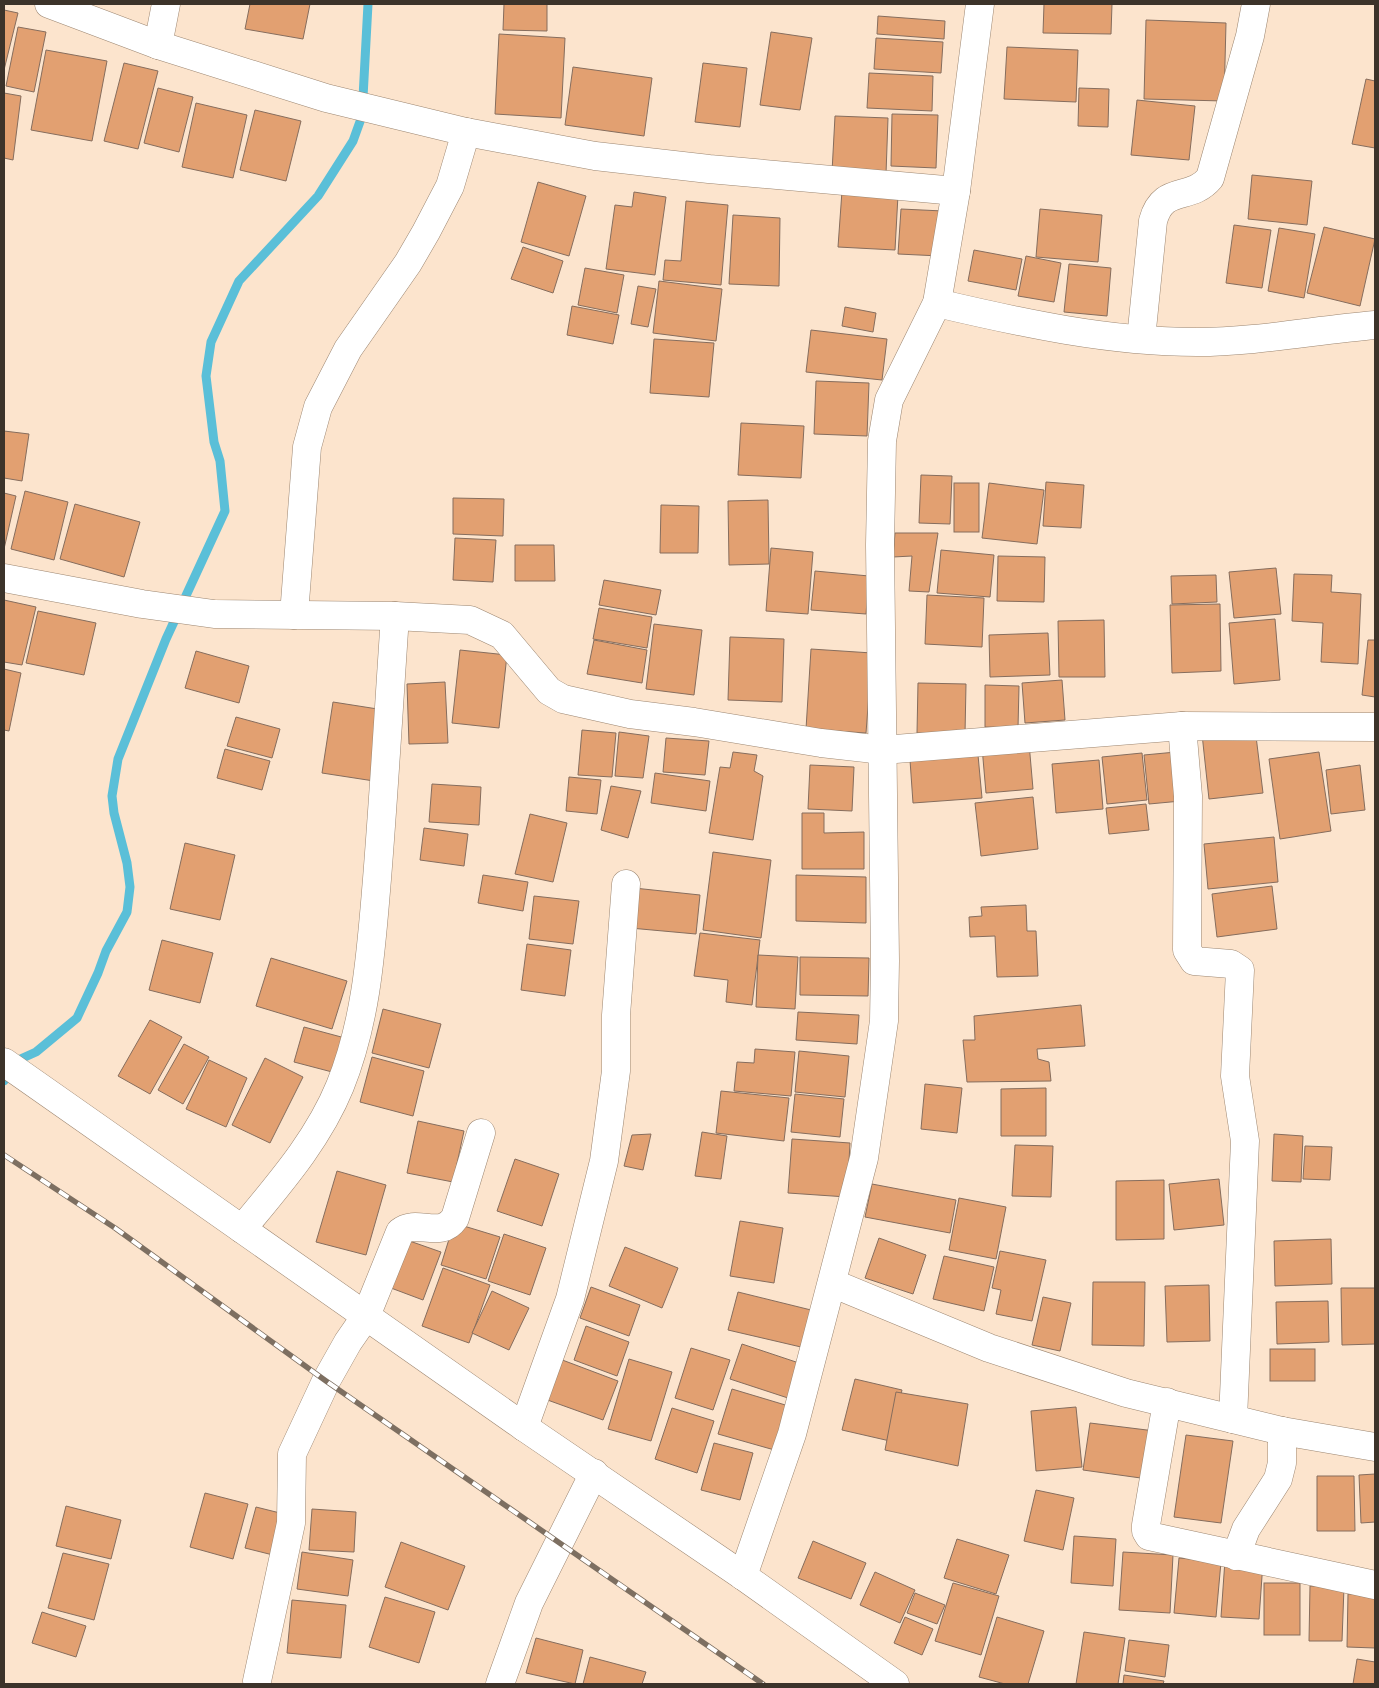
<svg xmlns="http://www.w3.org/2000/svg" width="1379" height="1688" font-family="Signika,sans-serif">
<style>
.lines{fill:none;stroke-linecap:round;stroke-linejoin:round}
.stream{stroke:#5abfd8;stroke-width:9}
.building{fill:#e2a071;stroke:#866d5d}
.minor-casing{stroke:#9c8671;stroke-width:29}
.minor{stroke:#fff;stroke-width:28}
.rail-casing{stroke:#7d6f61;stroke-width:5.5}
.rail{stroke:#fff;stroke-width:4;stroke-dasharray:11;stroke-linecap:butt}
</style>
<rect width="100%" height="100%" fill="#fce4cd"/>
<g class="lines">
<polyline class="stream" points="4,1081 16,1061 36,1052 77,1018 98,973 106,951 127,912 130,887 127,863 114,813 112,796 118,759 166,639 225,511 220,461 214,442 206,376 211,342 239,281 318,196 353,141 362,116 368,4"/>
</g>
<g class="building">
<polygon points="250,4 310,4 303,39 245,29"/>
<polygon points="504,4 547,4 547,31 503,30"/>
<polygon points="1044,4 1112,4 1111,34 1043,33"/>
<polygon points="4,10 18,13 4,70"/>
<polygon points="878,16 945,21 944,39 877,34"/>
<polygon points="1146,20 1226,23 1224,101 1144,99"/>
<polygon points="18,27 46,32 34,92 6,86"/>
<polygon points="771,32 812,38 800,110 760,105"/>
<polygon points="499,34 565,38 561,118 495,114"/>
<polygon points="876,38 943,42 941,73 874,69"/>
<polygon points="1007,47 1078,50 1076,102 1004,99"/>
<polygon points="46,50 107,61 92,141 31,130"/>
<polygon points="124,63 158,71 138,149 104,141"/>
<polygon points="703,63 747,68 740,127 695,122"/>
<polygon points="573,67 652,78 644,136 565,125"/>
<polygon points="869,73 933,76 932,111 867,108"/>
<polygon points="1366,79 1375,81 1375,148 1352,144"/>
<polygon points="158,88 193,97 179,152 144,143"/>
<polygon points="1079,88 1109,89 1108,127 1078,126"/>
<polygon points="4,93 21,96 13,160 4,158"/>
<polygon points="1137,100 1195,106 1189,160 1131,155"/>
<polygon points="196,103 247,115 233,178 182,167"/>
<polygon points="255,110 301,121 286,181 240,170"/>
<polygon points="892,114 938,115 936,168 891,166"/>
<polygon points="835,116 888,118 886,174 832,172"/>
<polygon points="1252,175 1312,181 1307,225 1248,219"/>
<polygon points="538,182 586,196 569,256 521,242"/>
<polygon points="842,191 898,195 895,250 838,247"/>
<polygon points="634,192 666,197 655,275 606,269 615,205 632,207"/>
<polygon points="686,201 728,205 721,285 663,280 665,260 681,261"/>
<polygon points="901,209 943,211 940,256 898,254"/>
<polygon points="1040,209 1102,215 1098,262 1036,257"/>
<polygon points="733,215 780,218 779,286 729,284"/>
<polygon points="1234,225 1271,230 1262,288 1226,283"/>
<polygon points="1324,227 1375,239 1360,306 1307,293"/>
<polygon points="1279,228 1315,234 1304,298 1268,291"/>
<polygon points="523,247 563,261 553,293 511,279"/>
<polygon points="974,250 1022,259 1016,290 968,281"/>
<polygon points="1026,256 1061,263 1054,302 1018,296"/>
<polygon points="1069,264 1111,268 1107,316 1064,312"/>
<polygon points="585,268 624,275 617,313 578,305"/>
<polygon points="659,281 722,289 716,341 653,333"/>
<polygon points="638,286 656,289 648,327 631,324"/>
<polygon points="572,306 619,315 613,344 567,335"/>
<polygon points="845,307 876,313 873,332 842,326"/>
<polygon points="811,330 887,339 882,380 806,372"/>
<polygon points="654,339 714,343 709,397 650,393"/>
<polygon points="816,381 869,383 867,436 814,434"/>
<polygon points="741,423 804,426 801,478 738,475"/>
<polygon points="4,431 29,434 22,481 4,478"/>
<polygon points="921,475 952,476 950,524 919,523"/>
<polygon points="1046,482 1084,485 1081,528 1043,526"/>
<rect x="954" y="483" width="25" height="49"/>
<polygon points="989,483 1044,490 1037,544 982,538"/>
<polygon points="25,491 68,502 54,560 11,549"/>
<polygon points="4,493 16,496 4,549"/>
<polygon points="453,498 504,499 503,536 453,534"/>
<polygon points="768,500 769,564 729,565 728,501"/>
<polygon points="75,504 140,522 124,577 60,559"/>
<polygon points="661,505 699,506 698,553 660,553"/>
<polygon points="895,533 938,533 929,592 909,591 912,556 893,557"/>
<polygon points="455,538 496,540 493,582 453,580"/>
<polygon points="515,545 554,545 555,581 515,581"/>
<polygon points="771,548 813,552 808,614 766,611"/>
<polygon points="941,550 994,555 990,597 937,593"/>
<polygon points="998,556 1045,557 1044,602 997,601"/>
<polygon points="1276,568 1281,614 1234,618 1229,572"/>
<polygon points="815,571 869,576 866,614 811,610"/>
<polygon points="1294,574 1332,575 1331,592 1361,594 1358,664 1321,662 1323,623 1292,621"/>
<polygon points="1216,575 1217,602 1172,604 1171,576"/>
<polygon points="604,580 661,590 656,615 599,605"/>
<polygon points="927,595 984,598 982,647 925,644"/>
<polygon points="4,600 36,607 22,665 4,662"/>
<polygon points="1220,604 1221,671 1172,673 1170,605"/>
<polygon points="599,608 652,617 647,648 593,639"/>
<polygon points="38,611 96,623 84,675 26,663"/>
<polygon points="1275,619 1280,680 1234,684 1229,623"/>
<polygon points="1104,620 1105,677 1059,677 1058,621"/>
<polygon points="654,624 702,630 694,695 646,689"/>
<polygon points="1048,633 1050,675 990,677 989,635"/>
<polygon points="730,637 784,639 782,702 728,700"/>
<polygon points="594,640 647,650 642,683 587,674"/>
<polygon points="1368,640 1375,640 1375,697 1362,695"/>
<polygon points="811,649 872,653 866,733 806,729"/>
<polygon points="460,650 507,655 499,728 452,723"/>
<polygon points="196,651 249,666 239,703 185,688"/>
<polygon points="4,669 21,673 9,731 4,730"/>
<polygon points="1062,680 1065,720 1025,723 1022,683"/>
<polygon points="445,682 448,743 409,744 407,684"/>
<polygon points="918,683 966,684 965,734 917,733"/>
<polygon points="985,685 1019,686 1018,728 985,727"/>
<polygon points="333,702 384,710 374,781 322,773"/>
<polygon points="236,717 280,729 272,758 227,746"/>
<polygon points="1255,728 1263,793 1209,799 1202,734"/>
<polygon points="582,730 616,733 612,777 578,775"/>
<polygon points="619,732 649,736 643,778 615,776"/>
<polygon points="666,738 709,741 705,775 663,772"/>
<polygon points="1029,743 1033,789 986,793 982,747"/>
<polygon points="225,749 270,761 262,790 217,778"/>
<polygon points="733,752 757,755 754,771 763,776 753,840 709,833 720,767 730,768"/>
<polygon points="1176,752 1181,801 1149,804 1144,755"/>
<polygon points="1319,752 1331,831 1280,839 1269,759"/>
<polygon points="1142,753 1147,800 1107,804 1102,757"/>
<polygon points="978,755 982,798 913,803 910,760"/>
<polygon points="1099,760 1103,809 1056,813 1052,764"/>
<polygon points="810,765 854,767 852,811 808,809"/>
<polygon points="1360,765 1365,810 1331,814 1326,770"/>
<polygon points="655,773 710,781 706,811 651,803"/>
<polygon points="569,777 601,780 597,814 566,811"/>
<polygon points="432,784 481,787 479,825 429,822"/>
<polygon points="611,786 641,791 628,838 601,830"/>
<polygon points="1033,797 1038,849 981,856 975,803"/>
<polygon points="1146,804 1149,830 1109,834 1106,808"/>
<polygon points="802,813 824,813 824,833 864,832 864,869 802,869"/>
<polygon points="530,814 567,823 553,882 515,874"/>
<polygon points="424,828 468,834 464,866 420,860"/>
<polygon points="1274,837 1278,882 1208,889 1204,844"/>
<polygon points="185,843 235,855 220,920 170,909"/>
<polygon points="713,852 771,860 761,938 703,930"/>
<polygon points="483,875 528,882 523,911 478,903"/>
<polygon points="796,875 866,877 866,923 796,921"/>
<polygon points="1272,886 1277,929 1217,937 1212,894"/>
<polygon points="634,888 700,895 696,934 630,928"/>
<polygon points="534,896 579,901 573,944 529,939"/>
<polygon points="1026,905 1027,931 1036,931 1038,976 997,977 995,936 970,937 969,917 982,916 981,907"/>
<polygon points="700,933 760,940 752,1005 726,1002 728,980 694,976"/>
<polygon points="162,940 213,953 200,1003 149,990"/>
<polygon points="527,944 571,950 565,996 521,990"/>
<polygon points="758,955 798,957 795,1009 756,1007"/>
<polygon points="800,957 869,958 868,996 800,995"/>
<polygon points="271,958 347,981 332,1029 256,1006"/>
<polygon points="1081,1005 1085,1046 1037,1049 1038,1059 1049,1062 1051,1081 967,1082 963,1040 975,1040 974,1016"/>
<polygon points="383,1009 441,1024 429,1068 372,1053"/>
<polygon points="798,1012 859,1015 857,1044 796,1040"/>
<polygon points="150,1020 182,1037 150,1094 118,1076"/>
<polygon points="304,1027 345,1038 336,1073 294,1062"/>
<polygon points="184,1044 209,1057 183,1104 158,1090"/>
<polygon points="755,1049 795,1052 791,1096 734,1091 737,1062 754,1063"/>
<polygon points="799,1051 849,1056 845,1097 795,1092"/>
<polygon points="372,1057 424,1071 413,1116 360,1102"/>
<polygon points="265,1058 303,1077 270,1143 232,1125"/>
<polygon points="209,1060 247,1078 226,1127 186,1109"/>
<polygon points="925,1084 962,1088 957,1133 921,1129"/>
<polygon points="1046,1088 1046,1136 1001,1136 1001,1089"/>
<polygon points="721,1091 789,1098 784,1141 716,1133"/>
<polygon points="795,1094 844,1099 840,1137 791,1132"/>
<polygon points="418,1121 464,1131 453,1182 407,1173"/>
<polygon points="702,1132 727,1136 721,1179 695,1176"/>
<polygon points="651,1134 643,1170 624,1166 632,1135"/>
<polygon points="1274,1134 1303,1136 1301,1182 1272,1181"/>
<polygon points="792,1139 850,1143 847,1197 788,1193"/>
<polygon points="1015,1145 1053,1146 1051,1197 1012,1196"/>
<polygon points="1305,1146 1332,1147 1330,1180 1303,1179"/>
<polygon points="515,1159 559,1174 542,1226 497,1211"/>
<polygon points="337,1171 386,1185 366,1255 316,1242"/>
<polygon points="1219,1179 1224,1225 1174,1230 1169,1184"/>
<polygon points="1164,1180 1164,1239 1116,1240 1116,1181"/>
<polygon points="872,1184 956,1200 950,1233 865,1217"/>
<polygon points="959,1198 1006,1207 996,1259 949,1250"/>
<polygon points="740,1221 783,1228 774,1283 730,1276"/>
<polygon points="454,1223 500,1237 486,1279 441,1265"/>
<polygon points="504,1234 546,1248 530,1295 488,1281"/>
<polygon points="401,1238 441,1252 423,1300 383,1285"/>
<polygon points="879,1238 926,1255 913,1294 865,1278"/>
<polygon points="1331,1239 1332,1284 1275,1286 1274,1241"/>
<polygon points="625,1247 678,1268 662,1308 609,1286"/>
<polygon points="1000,1251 1046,1260 1032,1321 996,1314 1001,1290 992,1288"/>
<polygon points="944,1256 994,1267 984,1311 933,1299"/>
<polygon points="443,1268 490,1285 469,1343 422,1326"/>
<polygon points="1093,1282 1145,1282 1144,1346 1092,1345"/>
<polygon points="1209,1285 1210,1341 1167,1342 1165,1286"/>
<polygon points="591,1287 640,1305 629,1336 580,1318"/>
<polygon points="1341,1288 1375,1288 1375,1344 1342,1345"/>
<polygon points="492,1291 529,1308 509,1350 472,1333"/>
<polygon points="738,1292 811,1310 801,1347 728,1330"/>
<polygon points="1043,1297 1071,1303 1060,1351 1032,1345"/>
<polygon points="1328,1301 1329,1342 1277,1344 1276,1302"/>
<polygon points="586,1326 629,1342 617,1376 574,1360"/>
<polygon points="742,1344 802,1364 791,1399 730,1379"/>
<polygon points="691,1348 730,1360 713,1410 675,1398"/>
<rect x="1270" y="1349" width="45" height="32"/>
<polygon points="557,1358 618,1381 603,1420 542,1398"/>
<polygon points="629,1359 672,1372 651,1441 608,1429"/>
<polygon points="855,1379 902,1390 890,1441 842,1430"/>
<polygon points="732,1389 792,1407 778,1451 718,1434"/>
<polygon points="896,1392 968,1404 958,1466 885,1450"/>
<polygon points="1076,1407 1082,1467 1036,1471 1031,1411"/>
<polygon points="672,1408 714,1421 697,1473 655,1459"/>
<polygon points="1090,1423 1155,1431 1148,1479 1083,1470"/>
<polygon points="1186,1435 1233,1441 1221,1523 1174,1517"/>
<polygon points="714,1443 753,1453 740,1500 701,1490"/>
<polygon points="1375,1474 1375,1522 1361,1523 1359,1475"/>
<polygon points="1317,1476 1354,1476 1355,1531 1317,1531"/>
<polygon points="1036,1490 1074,1498 1063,1550 1024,1541"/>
<polygon points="205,1493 248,1504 233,1559 190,1547"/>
<polygon points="66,1506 121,1520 111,1559 56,1546"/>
<polygon points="256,1507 288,1515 277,1556 245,1548"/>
<polygon points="312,1509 356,1512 354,1552 309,1550"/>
<polygon points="1074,1536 1116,1539 1113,1586 1071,1583"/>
<polygon points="957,1539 1009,1555 996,1594 944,1578"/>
<polygon points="813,1541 866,1563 851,1599 798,1578"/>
<polygon points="401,1542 465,1566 448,1610 385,1587"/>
<polygon points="302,1552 353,1560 348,1596 297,1589"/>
<polygon points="1123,1552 1173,1555 1170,1613 1119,1610"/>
<polygon points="63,1553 109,1564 94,1620 48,1608"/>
<polygon points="1179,1558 1221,1562 1216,1617 1174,1613"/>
<polygon points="1225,1560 1263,1562 1259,1619 1221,1617"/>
<polygon points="875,1572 915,1590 900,1623 860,1605"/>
<polygon points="953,1583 999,1596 981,1655 935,1641"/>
<rect x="1264" y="1583" width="36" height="52"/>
<polygon points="1310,1586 1344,1587 1342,1641 1309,1641"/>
<polygon points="915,1593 945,1605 937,1624 907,1613"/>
<polygon points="1348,1594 1375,1594 1375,1648 1347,1647"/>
<polygon points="385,1597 435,1612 419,1663 369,1647"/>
<polygon points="292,1600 346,1605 341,1658 287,1653"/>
<polygon points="42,1612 86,1626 76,1657 32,1643"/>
<polygon points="905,1617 933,1629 922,1655 894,1643"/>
<polygon points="997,1617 1044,1631 1028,1684 1005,1684 979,1677"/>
<polygon points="1084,1632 1125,1638 1118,1684 1076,1684"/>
<polygon points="536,1638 583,1650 575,1684 526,1673"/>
<polygon points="1129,1640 1169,1645 1165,1677 1125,1671"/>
<polygon points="590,1657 646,1672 642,1684 583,1684"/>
<polygon points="1357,1659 1375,1662 1375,1684 1353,1684"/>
<polygon points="1124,1675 1164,1681 1163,1684 1123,1684"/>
</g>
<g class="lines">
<defs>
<g id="minor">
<polyline points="49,4 158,45 326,98 466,132 595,156 709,169 956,191"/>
<polyline points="158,45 166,4"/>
<path d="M937,303c85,20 172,39 260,39 59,0 119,-12 178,-17"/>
<path d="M1141,339l12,-118c10,-37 37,-19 57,-43l40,-142 6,-32"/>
<polyline points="4,578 142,604 214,614 395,616 470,620 502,635 549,691 563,699 630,714 694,722 821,743 883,750 1182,726 1375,727"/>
<polyline points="294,615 307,447 318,407 348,349 408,263 426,232 450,186 466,132"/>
<polyline points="1182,726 1188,796 1187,950 1194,961 1231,964 1240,970 1235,1076 1245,1141 1233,1419"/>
<polyline points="4,1062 524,1427 743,1576 895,1684"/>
<path d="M242,1229c37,-45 76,-89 98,-143 27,-67 31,-136 37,-207 7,-87 12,-175 18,-263"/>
<polyline points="832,1283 989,1348 1126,1393 1282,1431 1375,1447"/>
<polyline points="1167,1402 1146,1525 1146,1531 1149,1536 1375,1585"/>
<polyline points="524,1427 570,1299 604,1161 616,1071 616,1015 626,884"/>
<polyline points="1236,1556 1246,1529 1278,1479 1282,1463 1282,1431"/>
<polyline points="743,1576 792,1434 864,1158 884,1021 885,961 880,545 882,441 889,400 937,303 956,191 980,4"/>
<path d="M257,1681l34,-158 1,-69 34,-73 22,-39 18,-26 34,-84c17,-14 40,8 55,-14l26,-85"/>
<polyline points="500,1684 529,1603 594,1473"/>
</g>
</defs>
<use href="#minor" class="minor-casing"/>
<use href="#minor" class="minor"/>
<defs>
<polyline id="rail" points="4,1155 115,1228 326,1381 763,1684"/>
</defs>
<use href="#rail" class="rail-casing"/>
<use href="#rail" class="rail"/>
</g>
<rect width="1379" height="1688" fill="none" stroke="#3c332a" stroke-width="10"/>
</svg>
